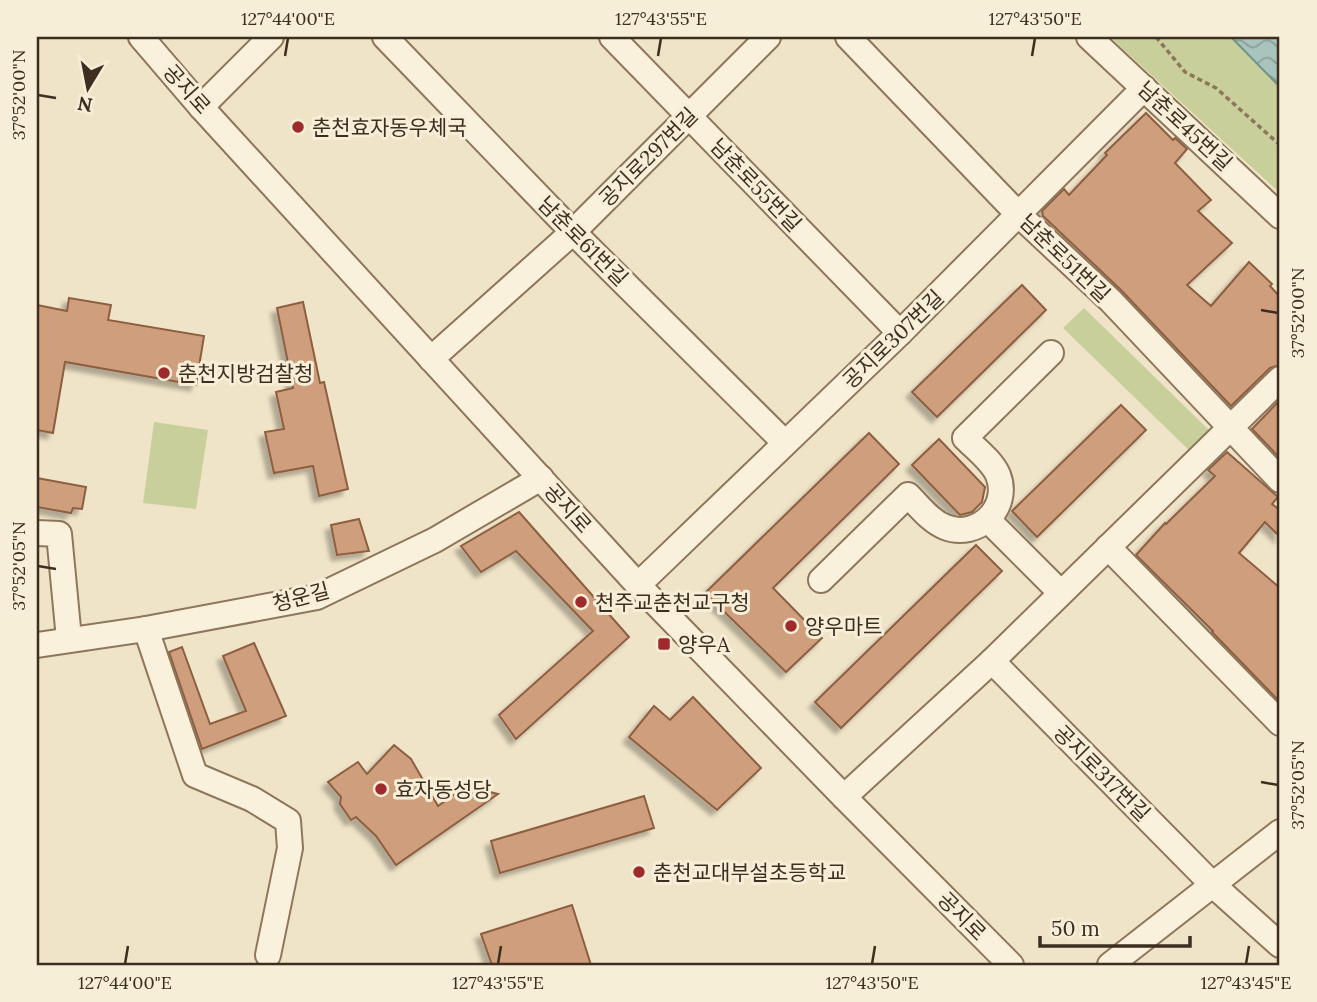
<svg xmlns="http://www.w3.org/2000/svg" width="1317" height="1002" font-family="Lora,'Noto Sans KR',serif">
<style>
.green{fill:#c9cf9b}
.water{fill:url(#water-waves);stroke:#6f938a;stroke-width:2}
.building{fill:#cf9f7d;stroke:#8d5f41;stroke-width:2;filter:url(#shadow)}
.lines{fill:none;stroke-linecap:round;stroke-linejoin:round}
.minor-casing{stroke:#8d765c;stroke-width:28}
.path{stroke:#8d765c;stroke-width:3.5;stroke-dasharray:5 3.5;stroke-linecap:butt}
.minor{stroke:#faf1dc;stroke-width:24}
.ticks{fill:none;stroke:#3d2e20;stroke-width:2.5}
.poi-dot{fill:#9e2a2b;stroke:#f7eed8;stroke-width:2.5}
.labels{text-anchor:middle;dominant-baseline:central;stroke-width:6;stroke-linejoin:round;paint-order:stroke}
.street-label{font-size:21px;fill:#3d2e20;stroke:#f7eed8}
.poi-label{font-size:21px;fill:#3d2e20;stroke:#f7eed8;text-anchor:start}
.neatline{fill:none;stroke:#3d2e20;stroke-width:2.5}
.ticks-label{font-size:18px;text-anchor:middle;fill:#3d2e20}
</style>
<defs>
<pattern id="water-waves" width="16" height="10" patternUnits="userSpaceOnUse" patternTransform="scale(1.75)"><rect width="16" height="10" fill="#a9c4bc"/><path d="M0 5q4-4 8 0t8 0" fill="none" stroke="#8ba098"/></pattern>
<filter id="shadow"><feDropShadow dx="-5.5" dy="5.5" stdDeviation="2" flood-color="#0004"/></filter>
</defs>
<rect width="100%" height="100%" fill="#f0e4c8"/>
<g class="green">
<polygon points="1110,37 1231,37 1280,87 1280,193"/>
<polygon points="1084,308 1213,434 1194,455 1063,328"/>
<polygon points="154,422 208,430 196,509 143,503"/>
</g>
<polygon class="water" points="1231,37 1280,37 1280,87"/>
<g class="building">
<polygon points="1146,113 1173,140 1175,138 1187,149 1175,163 1211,200 1198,211 1232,243 1187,285 1211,306 1249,262 1272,284 1270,286 1280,297 1280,365 1270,368 1231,406 1121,290 1043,216 1042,211 1064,189 1069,195 1107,155 1105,153"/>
<polygon points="1022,285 1046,310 937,417 912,392"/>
<polygon points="69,298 111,305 108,320 204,336 196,385 65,362 53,433 37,430 37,305 67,311"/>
<polygon points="303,302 320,383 324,382 348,489 319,496 313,466 274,473 265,432 284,429 276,392 293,388 277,308"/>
<polygon points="1280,400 1280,458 1252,429"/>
<polygon points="1121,405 1146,430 1037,537 1012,511"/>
<polygon points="869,433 899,464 773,588 822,638 786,672 705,593"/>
<polygon points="939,439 985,487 982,502 972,512 960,515 912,465"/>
<polygon points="1227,452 1278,497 1272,504 1280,510 1280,537 1265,522 1239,553 1280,588 1280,702 1212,632 1213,631 1136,555 1165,523 1166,524 1215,476 1208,470"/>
<polygon points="37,478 86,487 82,509 73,508 71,513 37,507"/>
<polygon points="519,512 629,637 516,739 499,715 593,631 516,551 481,572 461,546"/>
<polygon points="359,519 369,551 337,555 331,525"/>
<polygon points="976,545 1002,571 841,728 815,702"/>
<polygon points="254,643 286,716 202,749 169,652 182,647 210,724 246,711 223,656"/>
<polygon points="693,697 761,768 717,810 629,737 654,706 670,720"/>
<polygon points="394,745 411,759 438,806 466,786 498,794 396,865 376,836 356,817 351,820 340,804 341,797 328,782 358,762 367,774"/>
<polygon points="644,796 654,828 500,873 491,841"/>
<polygon points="572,905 591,965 492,965 481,934"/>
</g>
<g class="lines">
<defs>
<g id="minor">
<polyline points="141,37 201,107 638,585 844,797 1011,965"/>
<polyline points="385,37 573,232 785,443"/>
<polyline points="612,37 900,333"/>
<polyline points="848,37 1019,215 1110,300 1280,480"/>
<polyline points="1089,37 1280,216"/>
<polyline points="201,107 271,37"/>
<polyline points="431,359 573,232 768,37"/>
<polyline points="988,520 1060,592"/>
<polyline points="37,533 59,534 69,639"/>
<polyline points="1108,547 1280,723"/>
<path d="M821,580l87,-85c11,11 22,26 37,32 32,13 66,-19 53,-52 -6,-14 -22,-26 -33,-37l86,-85"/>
<polyline points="638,585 900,333 1144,88"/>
<polyline points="146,629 195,775 252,799 288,821 290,848 268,955"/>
<polyline points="37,645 146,629 317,597 435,540 541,478"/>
<polyline points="992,661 1213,885 1280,945"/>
<polyline points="844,797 992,661 1280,379"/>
<polyline points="1110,965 1280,832"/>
</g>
</defs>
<use href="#minor" class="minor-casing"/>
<polyline class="path" points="1156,37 1185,72 1216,88 1280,145"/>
<use href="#minor" class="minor"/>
</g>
<path class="ticks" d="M285,56l3,-18M658,56l3,-18M1032,56l3,-18M38,95l18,3M1261,310l17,3M38,566l18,3M1261,782l17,3M125,964l3,-18M498,964l3,-18M872,964l3,-18M1246,964l3,-18"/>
<g class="poi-dot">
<circle cx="298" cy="127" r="7"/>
<circle cx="164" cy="373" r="7"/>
<circle cx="581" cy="602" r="7"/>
<circle cx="791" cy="626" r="7"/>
<rect x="657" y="637" width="14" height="14" rx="3.5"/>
<circle cx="381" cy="789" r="7"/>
<circle cx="639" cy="872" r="7"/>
</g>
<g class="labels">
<g class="street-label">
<text transform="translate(187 89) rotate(48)">공지로</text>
<text transform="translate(1185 126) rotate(43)">남춘로45번길</text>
<text transform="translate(648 157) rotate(-45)">공지로297번길</text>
<text transform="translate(756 185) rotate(46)">남춘로55번길</text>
<text transform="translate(583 241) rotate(45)">남춘로61번길</text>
<text transform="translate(1065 258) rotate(44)">남춘로51번길</text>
<text transform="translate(893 339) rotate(-44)">공지로307번길</text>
<text transform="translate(568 508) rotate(48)">공지로</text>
<text transform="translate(301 597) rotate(-15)">청운길</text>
<text transform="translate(1102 773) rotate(45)">공지로317번길</text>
<text transform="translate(962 916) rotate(45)">공지로</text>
</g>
<g class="poi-label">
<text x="312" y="127">춘천효자동우체국</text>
<text x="178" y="373">춘천지방검찰청</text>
<text x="595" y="602">천주교춘천교구청</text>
<text x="805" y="626">양우마트</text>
<text x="678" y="644">양우A</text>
<text x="395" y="789">효자동성당</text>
<text x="653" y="872">춘천교대부설초등학교</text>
</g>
</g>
<rect width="1317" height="1002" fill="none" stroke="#f7eed8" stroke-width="77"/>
<g transform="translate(88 88) rotate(190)" stroke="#f7eed8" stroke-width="5" paint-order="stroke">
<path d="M0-5L12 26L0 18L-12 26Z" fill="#3d2e20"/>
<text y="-10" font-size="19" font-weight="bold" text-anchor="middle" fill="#3d2e20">N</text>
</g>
<path d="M1040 936v10h150v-10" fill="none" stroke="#3d2e20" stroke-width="3.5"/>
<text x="1051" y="936" font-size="21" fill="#3d2e20" stroke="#f7eed8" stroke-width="5" paint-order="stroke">50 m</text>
<rect x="38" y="38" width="1240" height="926" class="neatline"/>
<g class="ticks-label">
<text x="288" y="25">127°44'00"E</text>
<text x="661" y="25">127°43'55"E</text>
<text x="1035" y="25">127°43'50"E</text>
<text transform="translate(19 95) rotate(-90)" y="6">37°52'00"N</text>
<text transform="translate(1298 313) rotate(-90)" y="6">37°52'00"N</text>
<text transform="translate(19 566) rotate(-90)" y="6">37°52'05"N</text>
<text transform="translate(1298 785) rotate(-90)" y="6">37°52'05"N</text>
<text x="125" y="989">127°44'00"E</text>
<text x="498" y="989">127°43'55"E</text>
<text x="872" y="989">127°43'50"E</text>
<text x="1246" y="989">127°43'45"E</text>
</g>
</svg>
